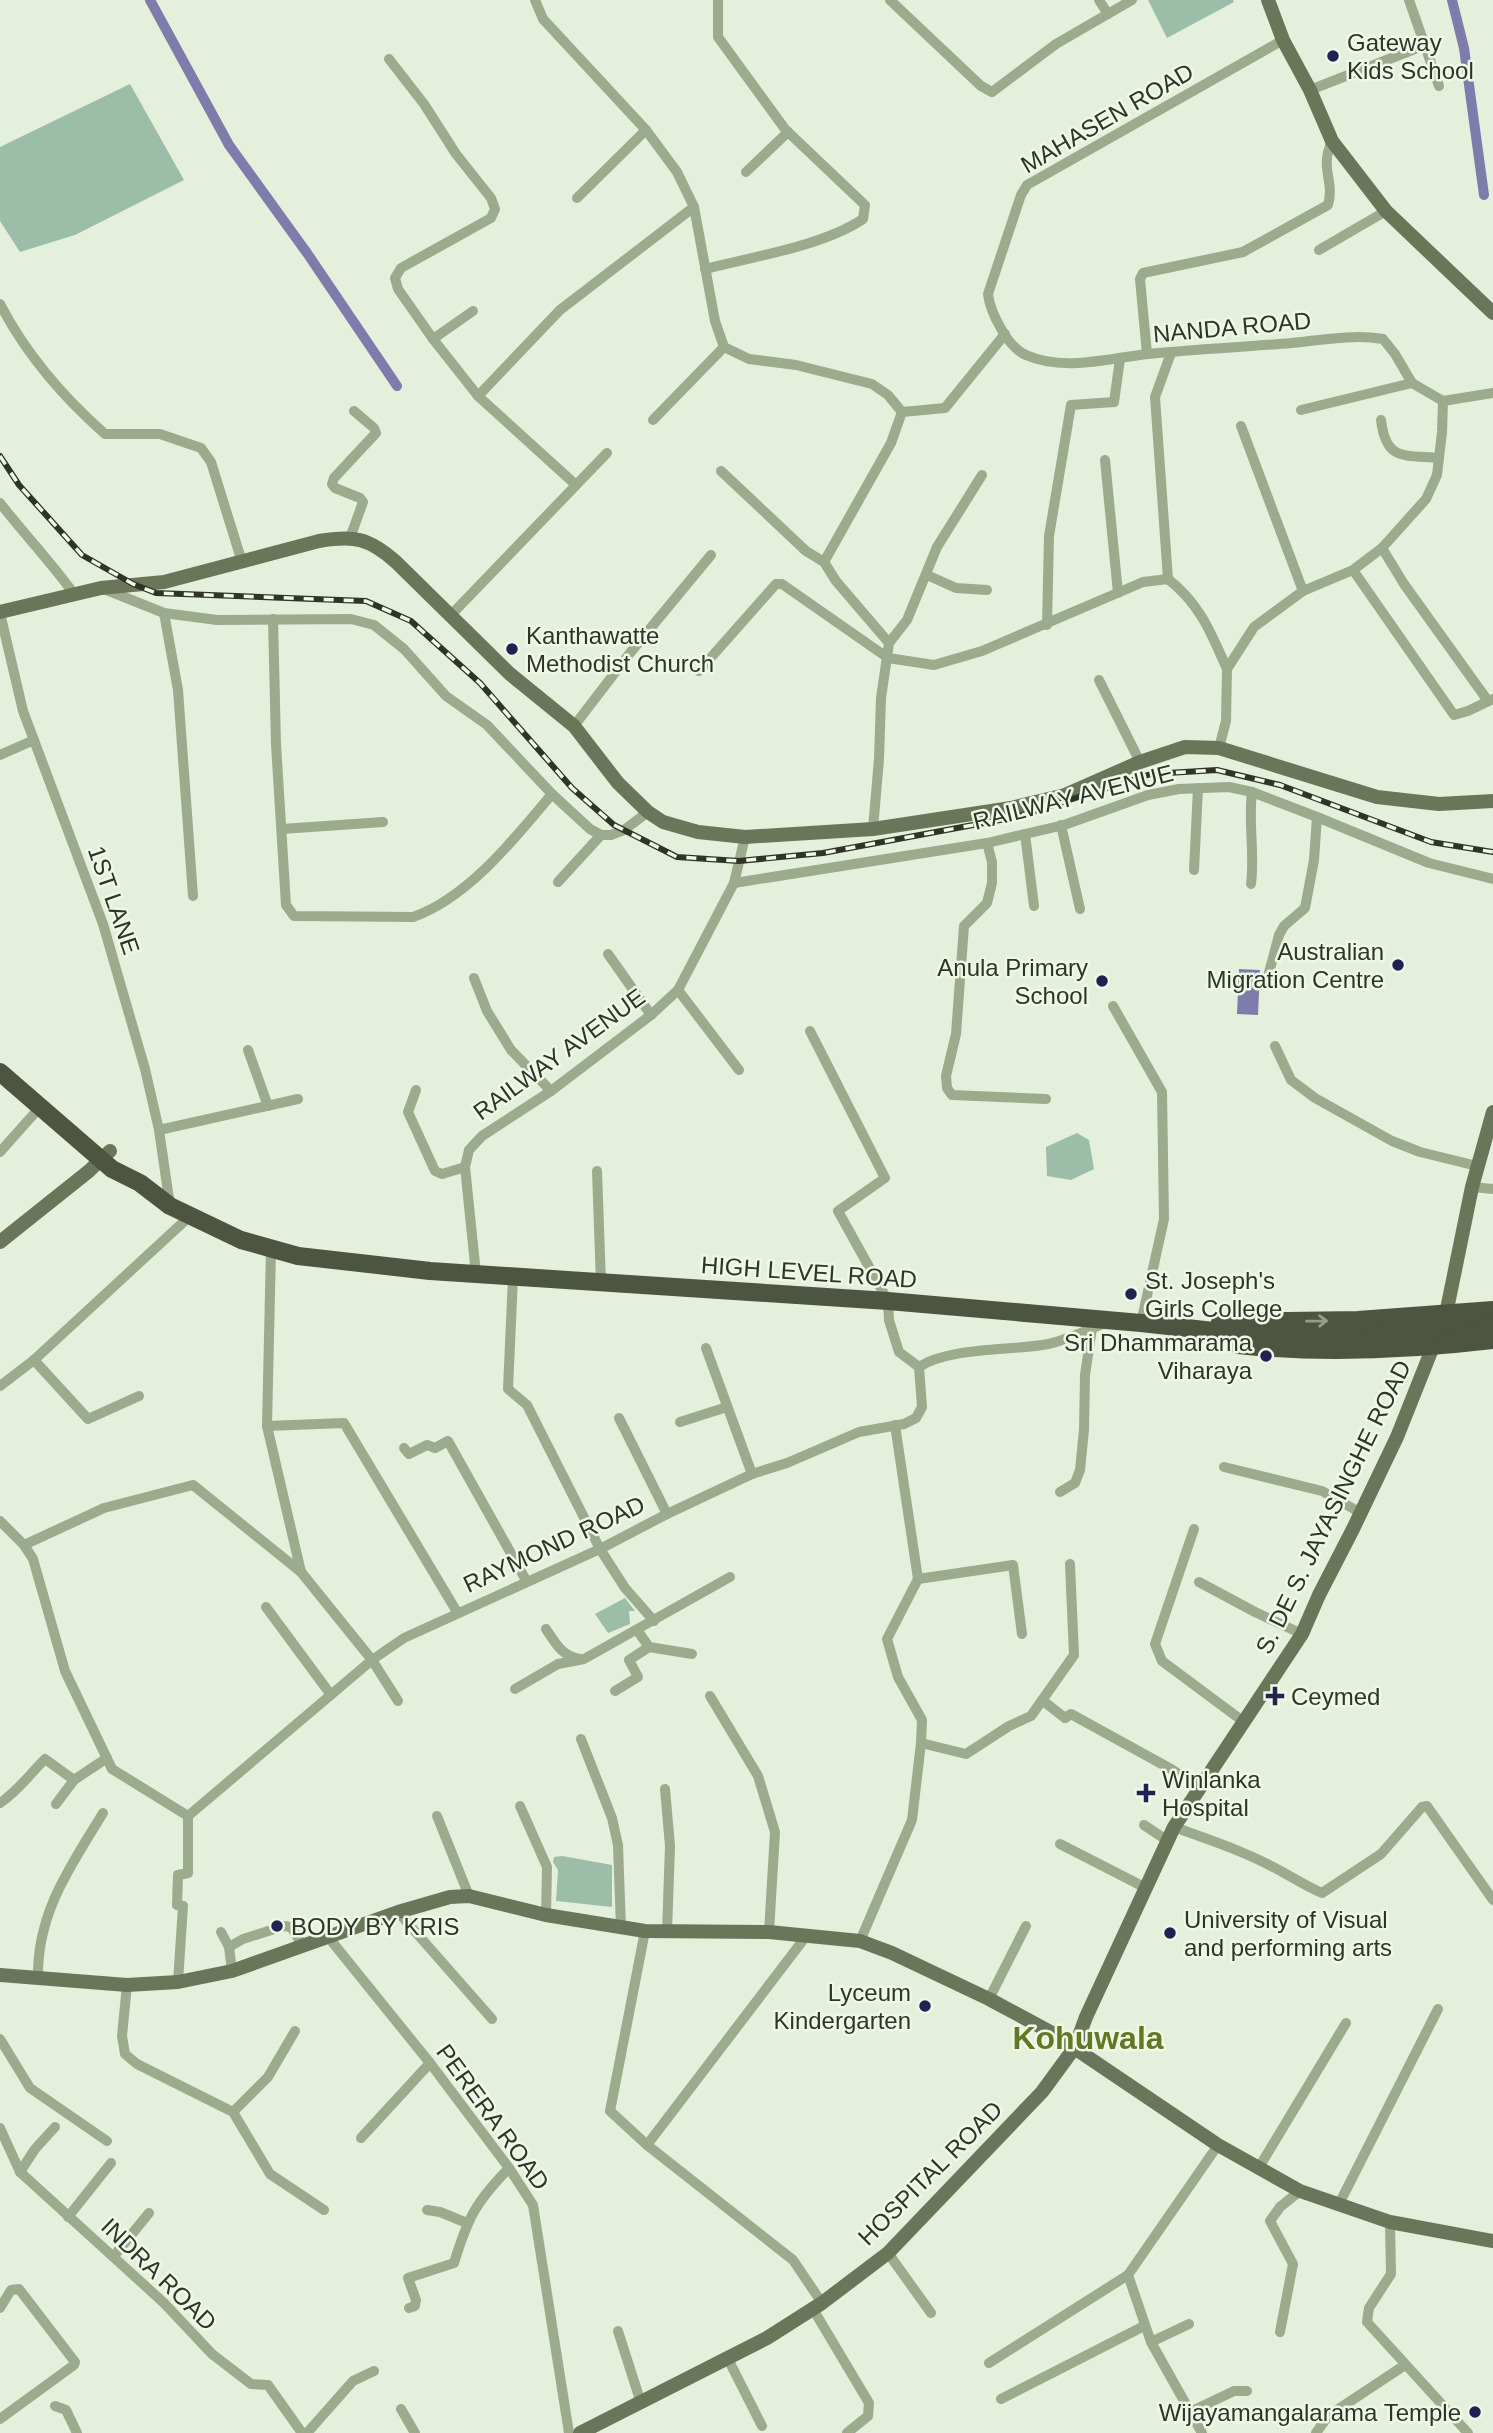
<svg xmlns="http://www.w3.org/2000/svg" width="1493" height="2433" font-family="Helvetica,sans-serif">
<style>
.green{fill:#9cbea8}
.water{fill:#7f7cab}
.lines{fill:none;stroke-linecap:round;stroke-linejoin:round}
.canal{stroke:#7f7cab;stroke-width:10}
.minor{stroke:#9caa8d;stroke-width:10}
.major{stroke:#6b7559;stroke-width:14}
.highway{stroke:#4d543f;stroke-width:18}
.rail-casing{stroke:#2f3427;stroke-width:6}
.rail{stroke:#eef8e7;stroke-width:3.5;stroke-dasharray:10;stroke-linecap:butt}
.oneway{stroke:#959e8b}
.poi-dot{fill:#252052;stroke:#eef8e7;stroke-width:2.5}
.labels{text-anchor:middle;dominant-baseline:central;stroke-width:5;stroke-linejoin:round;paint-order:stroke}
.poi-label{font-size:24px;fill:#2f3427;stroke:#eef8e7;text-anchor:start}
.street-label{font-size:24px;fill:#2f3427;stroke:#eef8e7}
.district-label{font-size:32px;font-weight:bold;fill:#617825;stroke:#eef8e7}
</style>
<rect width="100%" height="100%" fill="#e4f0db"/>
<g class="green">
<polygon points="1148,0 1233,0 1234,2 1167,38"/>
<polygon points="130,84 184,180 75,235 20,252 0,221 0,147"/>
<polygon points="1077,1133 1089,1140 1094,1169 1071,1180 1047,1176 1046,1147"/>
<polygon points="625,1598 635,1611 629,1611 630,1624 608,1633 595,1614"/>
<polygon points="562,1856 612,1865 612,1907 556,1901 558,1870 553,1862 554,1857"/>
</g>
<polygon class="water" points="1239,969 1260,970 1258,1015 1237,1014"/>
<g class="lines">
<g class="canal">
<polyline points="150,0 229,145 307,253 397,386"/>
<polyline points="1452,0 1464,48 1484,195"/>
</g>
<g class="minor">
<polyline points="535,0 543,19 646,130 677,172 694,207 715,321 724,347 749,359 796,365 872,384 888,395 902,412 891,443 824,562 836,581 889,643 881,698 879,759 873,829"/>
<polyline points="890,0 981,86 992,92 1056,44 1132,0"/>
<polyline points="1099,0 1108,14"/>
<polyline points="1409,0 1439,86"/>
<path d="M1283,40l-256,145 -6,10 -33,99c2,18 20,54 38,61 38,17 84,3 122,-1 48,-5 96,-7 144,-11 29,-3 62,-9 91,-4l12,15 17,29 31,18"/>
<polyline points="389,59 424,104 456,154 491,198 495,209 491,218 401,268 395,278 398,289 433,339 478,396 576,485"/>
<polyline points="1310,90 1425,45"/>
<polyline points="746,172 788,132"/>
<polyline points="577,198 646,130"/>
<polyline points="1319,250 1386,211"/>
<path d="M705,269c47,-12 118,-23 158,-50l2,-14 -80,-76 -67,-92v-37"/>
<path d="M0,304c26,50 63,93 105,130h55l41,14 10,14 31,100"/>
<polyline points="433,339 473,311"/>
<path d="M1147,354l-7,-75 3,-6 100,-21 85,-47c7,-25 -9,-36 4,-64"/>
<polyline points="478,396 560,310 694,207"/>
<polyline points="1443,401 1493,393"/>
<polyline points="1301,410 1412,383"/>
<polyline points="902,412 945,408 1005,334"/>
<polyline points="653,420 724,347"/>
<path d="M1381,420c5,41 22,35 58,38"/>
<polyline points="1241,426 1303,591"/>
<polyline points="1105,460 1118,593"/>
<polyline points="721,471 806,551 824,562"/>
<path d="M0,503c24,31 51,59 74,91"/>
<polyline points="350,538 363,502 360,498 335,488 332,484 334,478 376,433 374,428 354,411"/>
<polyline points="1382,548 1404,584 1488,701"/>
<polyline points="1353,570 1454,715 1468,711 1493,699"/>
<polyline points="927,575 956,588 987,590"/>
<polyline points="1168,579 1155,397 1171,353"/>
<polyline points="104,589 164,613 217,620 351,619 374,625 404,649 446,696 487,725 552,794 590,829 601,835 611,835 624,830 648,812"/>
<polyline points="0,613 23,711 103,924 145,1069 159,1130 170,1206"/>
<polyline points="164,613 178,690 193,896"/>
<polyline points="450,616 607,453"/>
<path d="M273,619l3,125 10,161 8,11 119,1c55,-19 102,-79 139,-123"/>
<polyline points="1047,625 1049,536 1071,405 1114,402 1120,359"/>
<polyline points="889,643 907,620 937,547 982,475"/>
<path d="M699,671l77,-87h6l106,74 46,7 48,-14 161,-69 25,-3c32,25 43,54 59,90"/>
<polyline points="1099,680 1140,762"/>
<polyline points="574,726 630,653 711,555"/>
<polyline points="1219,748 1226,721 1227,669 1254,627 1303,591 1353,570 1382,548 1426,499 1437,475 1442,432 1443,401"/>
<polyline points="0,755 34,740"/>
<polyline points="1061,825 1080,909"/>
<polyline points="282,829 383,822"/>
<polyline points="1025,834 1034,906"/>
<polyline points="987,843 992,862 992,883 987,903 964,926 956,1034 946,1076 947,1088 952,1095 1046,1099"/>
<polyline points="1194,870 1198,788"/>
<polyline points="558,882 601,835"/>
<polyline points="734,883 987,843 1064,825 1148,795 1179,789 1229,787 1252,792 1317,817 1429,863 1493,879"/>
<path d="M1251,884c4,-31 -3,-61 1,-92"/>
<polyline points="608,954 651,1015"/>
<polyline points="474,978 487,1011 511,1050 551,1091"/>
<polyline points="1266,984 1279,935 1284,926 1305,908 1314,860 1317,817"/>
<polyline points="678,990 739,1070"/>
<polyline points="1113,1006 1162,1092 1164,1219 1141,1323"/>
<polyline points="810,1031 885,1178 838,1211 888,1301 889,1320 899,1352 919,1367"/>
<polyline points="1275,1046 1291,1080 1315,1098 1392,1141 1420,1152 1477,1166"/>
<polyline points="248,1050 268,1106"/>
<polyline points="416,1090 408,1112 435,1171 442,1174 465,1167"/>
<polyline points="159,1130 298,1099"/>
<polyline points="0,1152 41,1106"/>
<polyline points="597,1171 601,1283"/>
<polyline points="1472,1187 1493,1189"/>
<polyline points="476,1274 465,1167 469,1150 482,1136 551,1091 651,1015 678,990 734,883 745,837"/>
<polyline points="513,1277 508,1389 527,1405 600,1549 625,1588 654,1621"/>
<polyline points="706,1348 752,1474"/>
<polyline points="34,1360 88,1419 139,1396"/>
<polyline points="0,1386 34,1360 190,1216"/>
<polyline points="619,1418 667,1514"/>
<polyline points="680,1422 727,1407"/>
<polyline points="267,1426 344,1423 457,1612"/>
<polyline points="404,1448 409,1454 427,1445 435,1448 448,1441 527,1582"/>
<polyline points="1224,1467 1322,1491 1361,1513"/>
<polyline points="1060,1492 1075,1483 1080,1470 1084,1430 1085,1375 1092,1328"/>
<polyline points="0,1521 24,1545 33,1559 65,1671 112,1769 188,1816"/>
<polyline points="1194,1529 1155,1644 1162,1661 1244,1722"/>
<polyline points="24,1545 104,1508 193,1485 301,1572 267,1426 271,1249"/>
<polyline points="301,1572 372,1660 398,1701"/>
<polyline points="918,1579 1013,1565 1022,1634"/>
<polyline points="1199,1582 1255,1612 1302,1634"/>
<polyline points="266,1607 331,1695"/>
<path d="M546,1629c10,15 16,27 34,30"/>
<polyline points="637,1630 649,1647 692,1654"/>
<polyline points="515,1689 558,1664 584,1659 730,1577"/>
<polyline points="615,1691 638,1677 629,1660 649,1647"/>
<polyline points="710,1696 758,1776 775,1832 769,1932"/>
<polyline points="1042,1700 1065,1718 1071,1714 1171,1769 1201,1788"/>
<polyline points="581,1739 612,1818 618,1845 621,1928"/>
<polyline points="921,1743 966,1754 1009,1726 1031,1716 1074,1655 1070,1564"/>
<polyline points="665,1789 670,1846 667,1932"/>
<path d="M0,1803c18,-12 30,-29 45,-44l29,21 33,-22"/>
<polyline points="56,1804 74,1780"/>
<polyline points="520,1806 547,1867 546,1915"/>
<polyline points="437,1816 469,1896"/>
<polyline points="1144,1825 1168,1841"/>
<path d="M1174,1827c33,12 67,23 99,40 16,8 31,18 49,26l59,-39 41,-47 5,-1 66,94"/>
<polyline points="1060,1844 1146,1888"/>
<polyline points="398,1912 492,2019"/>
<polyline points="645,1931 610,2111 647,2145 793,2260 822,2303"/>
<polyline points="221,1932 229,1947 232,1971"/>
<polyline points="329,1938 430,2063 509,2168 533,2205 569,2433"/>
<polyline points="860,1941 912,1820 921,1743 922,1720 898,1677 887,1639 918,1579 895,1425"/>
<polyline points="229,1947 243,1939 284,1926 291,1927 303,1946"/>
<path d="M38,1977c-1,-65 33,-111 65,-164"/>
<path d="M178,1982l5,-76 -6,-1 1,-30 10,-2v-57l184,-156 32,-22 196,-89 67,-35 85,-40 35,-11 72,-31 45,-8 12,-6 6,-11 -3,-40c30,-20 93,-16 129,-23 19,-4 39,-14 57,-21"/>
<polyline points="127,1985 122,2036 125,2054 137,2064 233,2112 270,2174 324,2210"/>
<polyline points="989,1999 1026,1926"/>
<polyline points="0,2039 30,2088 107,2141"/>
<polyline points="233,2112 268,2077 295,2031"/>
<polyline points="0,2128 20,2172 164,2303 212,2354 251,2384 268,2385 302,2433"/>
<polyline points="361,2138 430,2063"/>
<polyline points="647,2145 807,1935"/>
<polyline points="1258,2169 1346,2023"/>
<polyline points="20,2172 35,2149 55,2127"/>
<polyline points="1338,2206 1438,2009"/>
<polyline points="427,2210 440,2212 467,2223"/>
<polyline points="68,2217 111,2163"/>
<polyline points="1390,2222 1391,2274 1369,2308 1367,2322 1468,2433"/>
<polyline points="888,2253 931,2313"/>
<polyline points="114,2256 149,2213"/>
<polyline points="0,2308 11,2290 19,2289 75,2362 74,2365 0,2419"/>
<path d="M409,2308l6,-2 1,-6 -8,-22 46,-15c14,-46 22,-61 55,-95"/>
<polyline points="813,2309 869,2403 868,2416 847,2433"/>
<polyline points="618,2331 641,2403"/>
<polyline points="1280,2332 1293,2264 1270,2221 1280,2207 1300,2191"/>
<polyline points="1151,2342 1189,2324"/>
<polyline points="728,2359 762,2426"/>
<polyline points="989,2363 1128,2275"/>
<polyline points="1001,2399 1144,2326"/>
<polyline points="55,2406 66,2410 77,2433"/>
<polyline points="401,2409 415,2433"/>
<polyline points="1190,2412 1234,2391 1247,2391"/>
<polyline points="307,2433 353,2381 374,2371"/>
<polyline points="1202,2433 1151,2342 1128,2275 1218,2145"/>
<polyline points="1316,2433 1328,2416 1405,2365"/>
</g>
<g class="major">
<polyline points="1268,0 1283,40 1310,90 1332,141 1386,211 1493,313"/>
<path d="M0,612l101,-24 63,-6 155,-41c35,-6 50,-3 77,21l114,112 64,52 44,57 30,29 15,10 35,10 47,5 128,-8 138,-21 54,-13 75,-33 45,-15 34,1 158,49 62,7 54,-3"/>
<polyline points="0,1242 89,1171 110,1151"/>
<polyline points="0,1975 127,1985 178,1982 232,1971 398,1912 450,1897 469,1896 546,1915 645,1931 769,1932 860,1941 892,1953 989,1999 1052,2033 1218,2145 1300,2191 1390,2222 1493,2241"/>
<polyline points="580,2433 767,2338 822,2303 888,2253 1042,2092 1075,2047 1086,2017 1174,1827 1302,1634 1319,1595 1353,1529 1397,1437 1446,1314 1472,1187 1493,1112"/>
</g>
<g class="highway">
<polyline points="0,1072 112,1169 140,1183 170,1206 241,1240 298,1256 430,1271 888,1301 1141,1323 1241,1334 1317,1336 1493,1325"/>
<polyline points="1220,1322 1358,1320 1493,1310"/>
<path d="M1238,1345c83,9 172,5 255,-5"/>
</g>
<defs>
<polyline id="rail" points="0,456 19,485 82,555 133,584 156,593 366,601 411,621 480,683 572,788 614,825 677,857 739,861 823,853 1016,817 1151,774 1217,770 1280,785 1431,842 1493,852"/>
</defs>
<use href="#rail" class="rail-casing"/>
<use href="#rail" class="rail"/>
</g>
<defs><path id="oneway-shaft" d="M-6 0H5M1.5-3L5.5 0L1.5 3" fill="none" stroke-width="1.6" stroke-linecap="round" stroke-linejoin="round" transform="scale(1.75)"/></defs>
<use class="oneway" href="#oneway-shaft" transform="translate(1317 1321) rotate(-1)"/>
<g class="poi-dot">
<circle cx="1333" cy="56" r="7"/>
<circle cx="512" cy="649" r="7"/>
<circle cx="1398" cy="965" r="7"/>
<circle cx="1102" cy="981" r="7"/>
<circle cx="1131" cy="1294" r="7"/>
<circle cx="1266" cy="1356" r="7"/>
<path d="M1271.5 1685.5h7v7h7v7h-7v7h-7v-7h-7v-7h7z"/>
<path d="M1142.5 1782.5h7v7h7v7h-7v7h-7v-7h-7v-7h7z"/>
<circle cx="277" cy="1926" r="7"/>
<circle cx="1170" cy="1933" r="7"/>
<circle cx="925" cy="2006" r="7"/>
<circle cx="1475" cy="2412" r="7"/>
</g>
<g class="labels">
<g class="poi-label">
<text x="1347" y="42">Gateway<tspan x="1347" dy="28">Kids School</tspan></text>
<text x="526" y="635">Kanthawatte<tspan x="526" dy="28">Methodist Church</tspan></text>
<text x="1384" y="951" text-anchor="end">Australian<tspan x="1384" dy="28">Migration Centre</tspan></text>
<text x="1088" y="967" text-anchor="end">Anula Primary<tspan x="1088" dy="28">School</tspan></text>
<text x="1145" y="1280">St. Joseph's<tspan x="1145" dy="28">Girls College</tspan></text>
<text x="1252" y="1342" text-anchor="end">Sri Dhammarama<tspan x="1252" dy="28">Viharaya</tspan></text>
<text x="1291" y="1696">Ceymed</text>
<text x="1162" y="1779">Winlanka<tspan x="1162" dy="28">Hospital</tspan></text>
<text x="1184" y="1919">University of Visual<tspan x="1184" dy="28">and performing arts</tspan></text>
<text x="291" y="1926">BODY BY KRIS</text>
<text x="911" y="1992" text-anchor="end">Lyceum<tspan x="911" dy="28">Kindergarten</tspan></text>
<text x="1461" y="2412" text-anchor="end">Wijayamangalarama Temple</text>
</g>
<g class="street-label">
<text transform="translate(1107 118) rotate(-30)">MAHASEN ROAD</text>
<text transform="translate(1232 327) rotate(-5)">NANDA ROAD</text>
<text transform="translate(1073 797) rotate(-14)">RAILWAY AVENUE</text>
<text transform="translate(114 900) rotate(71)">1ST LANE</text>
<text transform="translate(559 1054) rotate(-36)">RAILWAY AVENUE</text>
<text transform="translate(809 1272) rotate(4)">HIGH LEVEL ROAD</text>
<text transform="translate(1333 1507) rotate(-64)">S. DE S. JAYASINGHE ROAD</text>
<text transform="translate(554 1544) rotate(-25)">RAYMOND ROAD</text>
<text transform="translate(493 2117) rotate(54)">PERERA ROAD</text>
<text transform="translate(930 2173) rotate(-45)">HOSPITAL ROAD</text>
<text transform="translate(159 2274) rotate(44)">INDRA ROAD</text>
</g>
<g class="district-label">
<text x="1088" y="2038">Kohuwala</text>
</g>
</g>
</svg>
